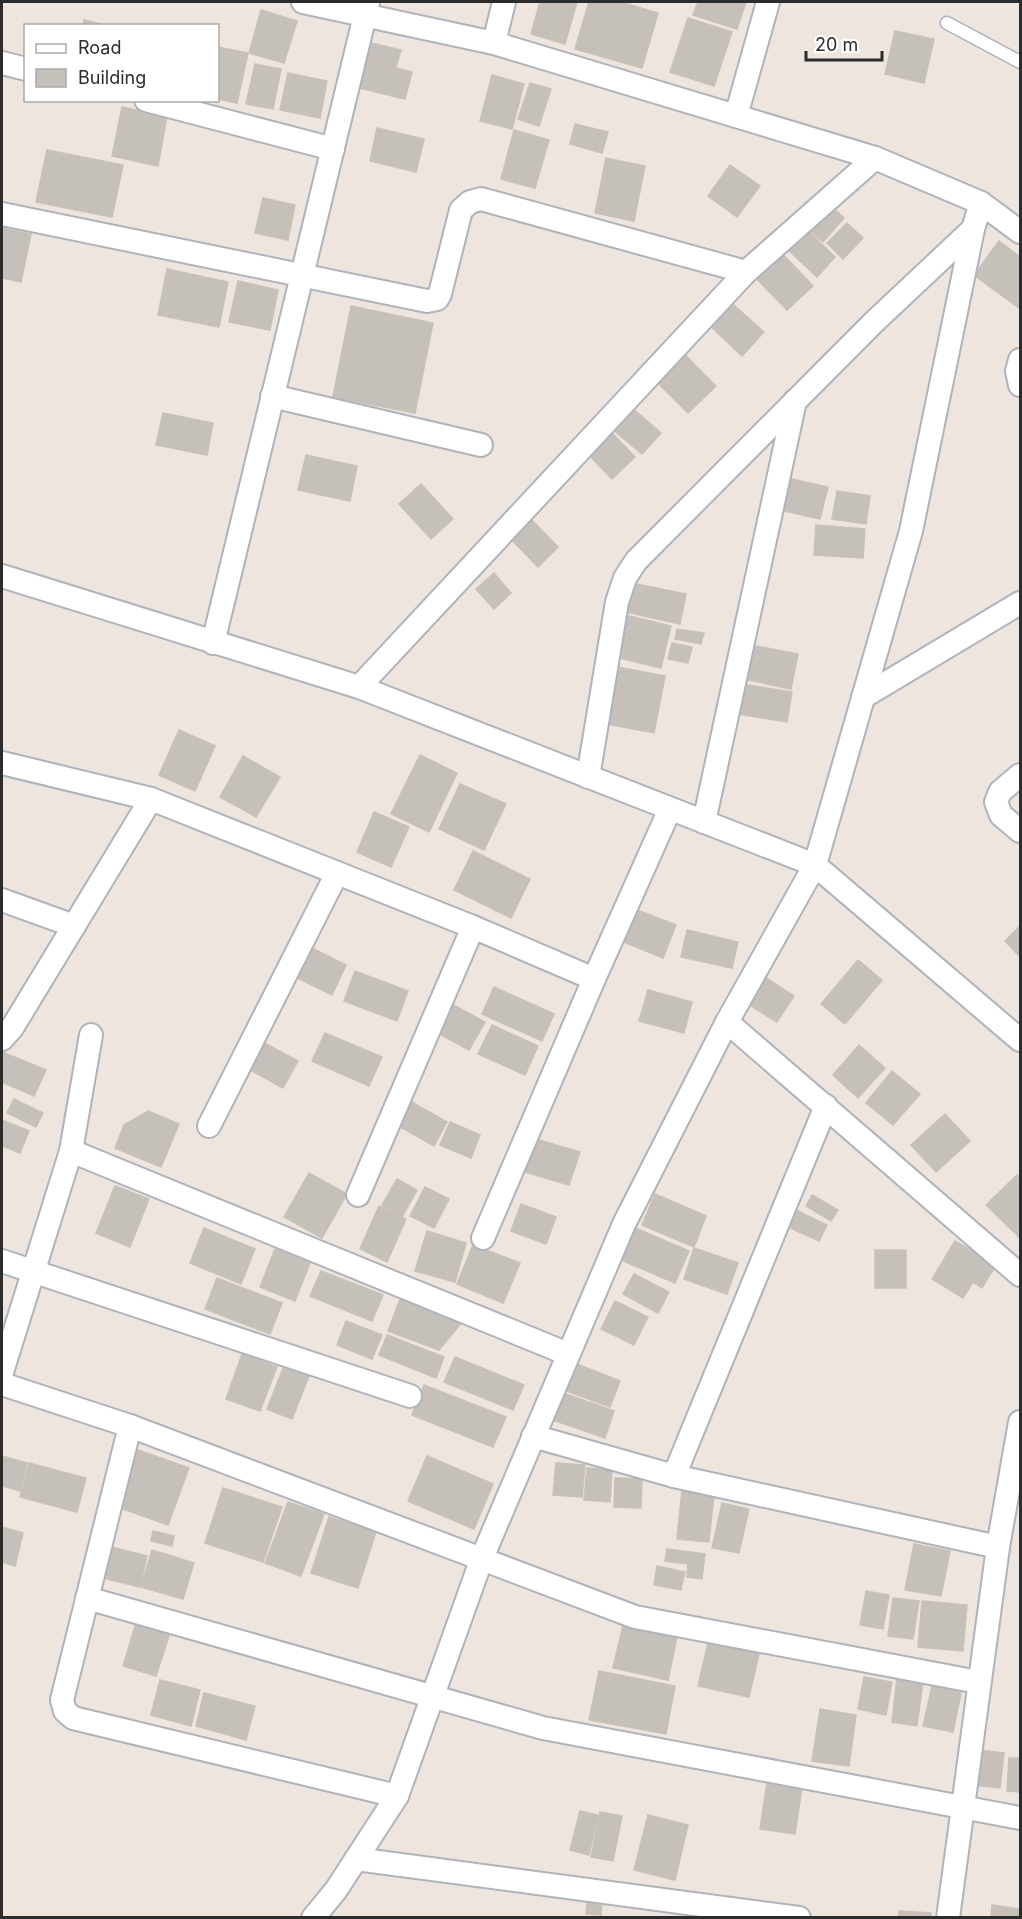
<svg xmlns="http://www.w3.org/2000/svg" width="1022" height="1919" font-family="Inter,sans-serif">
<style>
.building{fill:#c6c0ba;stroke:#c9c1b8;stroke-width:1.5}
.lines{fill:none;stroke-linecap:round;stroke-linejoin:round}
.lane-casing{stroke:#afb3bc;stroke-width:15}
.street-casing{stroke:#afb3bc;stroke-width:26}
.lane{stroke:#fff;stroke-width:12}
.street{stroke:#fff;stroke-width:22}
</style>
<rect width="100%" height="100%" fill="#ede5de"/>
<g class="building">
<polygon points="540,2 577,2 565,44 531,34"/>
<polygon points="589,2 621,2 658,13 642,68 575,49"/>
<polygon points="698,2 746,2 737,29 693,15"/>
<polygon points="261,10 297,21 284,63 249,53"/>
<polygon points="688,18 732,32 714,86 670,72"/>
<polygon points="84,20 111,26 83,26"/>
<polygon points="895,31 934,39 924,83 885,74"/>
<polygon points="367,42 401,50 396,67 363,59"/>
<polygon points="218,47 248,53 237,103 218,99"/>
<polygon points="358,59 412,72 405,99 351,86"/>
<polygon points="255,64 281,69 273,109 246,104"/>
<polygon points="288,73 327,81 320,118 280,110"/>
<polygon points="492,75 524,84 512,129 480,121"/>
<polygon points="530,83 551,89 539,126 518,119"/>
<polygon points="122,107 167,116 158,166 112,156"/>
<polygon points="575,124 608,132 602,153 570,144"/>
<polygon points="377,128 424,139 416,172 370,161"/>
<polygon points="514,130 549,140 535,188 501,179"/>
<polygon points="47,150 123,165 112,217 36,202"/>
<polygon points="606,158 645,166 634,221 595,213"/>
<polygon points="730,165 760,186 737,217 708,196"/>
<polygon points="263,198 295,205 288,240 255,233"/>
<polygon points="827,202 844,218 823,242 806,227"/>
<polygon points="847,223 863,238 843,259 827,243"/>
<polygon points="801,224 835,257 817,277 782,244"/>
<polygon points="2,228 31,234 21,282 2,278"/>
<polygon points="999,241 1020,257 1019,308 974,275"/>
<polygon points="776,247 813,286 787,310 750,272"/>
<polygon points="167,269 228,282 219,327 158,315"/>
<polygon points="238,281 278,290 270,330 229,322"/>
<polygon points="727,299 764,332 742,356 706,322"/>
<polygon points="351,306 433,323 415,413 333,397"/>
<polygon points="680,350 716,386 688,413 652,377"/>
<polygon points="631,407 661,433 642,454 612,429"/>
<polygon points="163,413 213,423 207,455 156,445"/>
<polygon points="606,427 635,457 612,479 583,449"/>
<polygon points="306,455 357,466 350,501 298,490"/>
<polygon points="787,478 828,487 820,519 780,510"/>
<polygon points="421,484 453,519 431,539 399,504"/>
<polygon points="837,491 870,496 866,524 832,519"/>
<polygon points="526,514 558,547 538,567 506,534"/>
<polygon points="816,525 865,529 863,558 814,555"/>
<polygon points="494,573 511,593 494,609 476,589"/>
<polygon points="627,582 686,594 680,624 621,611"/>
<polygon points="621,614 671,626 661,668 611,656"/>
<polygon points="677,629 704,633 701,644 675,639"/>
<polygon points="672,643 692,647 688,663 668,659"/>
<polygon points="746,644 798,654 791,689 739,678"/>
<polygon points="618,667 665,676 654,733 606,724"/>
<polygon points="742,684 792,692 787,722 737,714"/>
<polygon points="179,730 215,746 195,791 159,775"/>
<polygon points="420,755 457,773 429,832 391,814"/>
<polygon points="243,756 280,777 256,817 220,797"/>
<polygon points="460,784 506,804 484,850 439,829"/>
<polygon points="374,812 409,827 391,867 357,852"/>
<polygon points="473,851 530,879 511,918 454,890"/>
<polygon points="637,910 676,925 663,958 624,942"/>
<polygon points="1020,926 1020,957 1005,941"/>
<polygon points="687,930 738,942 732,968 681,957"/>
<polygon points="304,944 346,965 332,995 289,974"/>
<polygon points="858,960 882,980 845,1024 821,1004"/>
<polygon points="355,971 408,991 397,1021 344,1001"/>
<polygon points="763,976 794,996 777,1022 746,1003"/>
<polygon points="494,987 554,1014 542,1041 482,1014"/>
<polygon points="648,990 692,1002 684,1033 639,1021"/>
<polygon points="446,1001 485,1022 469,1050 430,1029"/>
<polygon points="492,1025 538,1046 525,1075 478,1054"/>
<polygon points="325,1033 382,1057 369,1086 312,1061"/>
<polygon points="257,1039 298,1061 283,1088 243,1066"/>
<polygon points="859,1045 885,1068 858,1098 833,1075"/>
<polygon points="2,1052 46,1070 34,1096 2,1082"/>
<polygon points="892,1071 920,1094 893,1125 866,1103"/>
<polygon points="14,1099 43,1113 36,1127 7,1113"/>
<polygon points="408,1100 447,1122 434,1146 395,1124"/>
<polygon points="148,1111 179,1124 161,1167 115,1148 124,1125"/>
<polygon points="945,1114 970,1141 936,1172 911,1145"/>
<polygon points="2,1120 29,1131 20,1153 2,1146"/>
<polygon points="450,1122 480,1135 471,1158 440,1145"/>
<polygon points="532,1138 580,1152 569,1185 522,1171"/>
<polygon points="309,1173 347,1194 322,1238 284,1217"/>
<polygon points="1017,1175 1020,1179 1019,1237 986,1205"/>
<polygon points="397,1179 417,1190 402,1217 382,1205"/>
<polygon points="115,1186 149,1199 130,1247 96,1233"/>
<polygon points="425,1187 449,1199 434,1228 410,1216"/>
<polygon points="655,1194 706,1216 694,1247 642,1225"/>
<polygon points="812,1195 838,1210 831,1221 806,1206"/>
<polygon points="521,1204 556,1217 546,1244 511,1231"/>
<polygon points="379,1206 406,1219 387,1262 360,1249"/>
<polygon points="798,1211 827,1225 819,1241 790,1228"/>
<polygon points="204,1228 255,1249 241,1284 190,1263"/>
<polygon points="635,1228 689,1251 675,1283 621,1260"/>
<polygon points="427,1231 466,1243 455,1282 415,1271"/>
<polygon points="955,1241 996,1265 982,1288 973,1282 963,1298 932,1279"/>
<polygon points="473,1245 520,1263 503,1303 457,1284"/>
<polygon points="694,1248 738,1263 727,1294 684,1279"/>
<polygon points="275,1249 310,1263 295,1301 260,1287"/>
<rect x="875" y="1250" width="31" height="38"/>
<polygon points="321,1271 383,1295 372,1321 310,1296"/>
<polygon points="634,1274 669,1292 658,1313 623,1294"/>
<polygon points="217,1278 282,1303 270,1334 205,1309"/>
<polygon points="400,1299 462,1322 439,1350 388,1331"/>
<polygon points="615,1301 648,1317 634,1345 601,1329"/>
<polygon points="346,1321 382,1335 372,1359 337,1345"/>
<polygon points="387,1335 444,1357 436,1378 379,1355"/>
<polygon points="242,1354 277,1367 260,1411 226,1399"/>
<polygon points="455,1357 524,1385 513,1410 444,1382"/>
<polygon points="574,1363 620,1381 610,1407 564,1390"/>
<polygon points="284,1366 309,1376 292,1419 267,1409"/>
<polygon points="424,1385 506,1417 493,1447 412,1415"/>
<polygon points="563,1393 614,1411 605,1438 553,1420"/>
<polygon points="132,1448 189,1468 168,1525 112,1505"/>
<polygon points="2,1456 27,1463 20,1491 2,1486"/>
<polygon points="427,1456 493,1484 474,1529 408,1501"/>
<polygon points="29,1463 86,1478 77,1512 20,1497"/>
<polygon points="556,1463 585,1465 582,1497 553,1495"/>
<polygon points="587,1468 612,1470 610,1502 584,1500"/>
<polygon points="615,1478 642,1479 641,1508 614,1507"/>
<polygon points="223,1488 282,1507 263,1562 205,1543"/>
<polygon points="682,1490 714,1494 709,1542 677,1539"/>
<polygon points="288,1502 324,1514 301,1576 265,1563"/>
<polygon points="722,1503 749,1509 739,1553 712,1548"/>
<polygon points="329,1517 376,1532 358,1588 311,1573"/>
<polygon points="2,1527 23,1533 15,1566 2,1562"/>
<polygon points="153,1531 174,1536 172,1546 151,1541"/>
<polygon points="914,1544 950,1551 941,1596 905,1590"/>
<polygon points="103,1545 147,1556 140,1587 95,1576"/>
<polygon points="667,1549 705,1554 702,1579 687,1577 688,1564 665,1561"/>
<polygon points="152,1550 194,1563 183,1599 141,1587"/>
<polygon points="657,1566 685,1572 681,1590 654,1585"/>
<polygon points="866,1591 889,1595 883,1629 860,1625"/>
<polygon points="893,1598 919,1601 913,1639 888,1636"/>
<polygon points="922,1601 967,1605 963,1651 918,1647"/>
<polygon points="136,1623 170,1633 156,1676 123,1666"/>
<polygon points="623,1625 677,1637 668,1680 613,1668"/>
<polygon points="708,1643 759,1654 749,1697 698,1686"/>
<polygon points="599,1671 675,1686 666,1734 589,1720"/>
<polygon points="864,1677 892,1682 886,1715 858,1709"/>
<polygon points="897,1677 923,1681 917,1726 892,1722"/>
<polygon points="160,1680 200,1690 191,1726 151,1715"/>
<polygon points="932,1686 961,1693 953,1732 923,1726"/>
<polygon points="204,1693 255,1706 246,1740 196,1726"/>
<polygon points="820,1709 856,1715 849,1766 812,1761"/>
<polygon points="977,1750 1004,1753 1000,1788 973,1785"/>
<polygon points="1009,1758 1020,1758 1020,1792 1007,1791"/>
<polygon points="767,1783 802,1788 795,1834 760,1829"/>
<polygon points="580,1811 598,1815 589,1855 570,1850"/>
<polygon points="600,1812 622,1816 613,1861 591,1857"/>
<polygon points="648,1815 688,1825 675,1880 634,1870"/>
<polygon points="587,1900 602,1901 601,1915 586,1914"/>
<polygon points="992,1905 1020,1909 1020,1918 991,1918"/>
<polygon points="899,1911 931,1913 931,1918 899,1918"/>
</g>
<g class="lines">
<defs>
<polyline id="lane" points="947,23 1020,62"/>
<g id="street">
<polyline points="303,2 494,43 875,158 981,203 1020,232"/>
<polyline points="494,43 504,2"/>
<polyline points="2,63 26,69"/>
<polyline points="146,100 333,149"/>
<polyline points="736,116 768,2"/>
<polyline points="2,214 427,301 437,299 440,294 461,210 470,202 481,199 746,272"/>
<polyline points="1020,360 1017,371 1020,385"/>
<polyline points="272,396 481,445"/>
<polyline points="2,576 359,687 815,865 1020,1040"/>
<polyline points="213,643 368,3"/>
<polyline points="359,687 746,272 875,158"/>
<polyline points="863,697 1020,603"/>
<polyline points="2,763 151,799 473,927 594,979"/>
<polyline points="1020,775 1000,792 996,802 1001,815 1020,831"/>
<polyline points="588,777 617,602 625,578 636,561 874,322 973,229"/>
<polyline points="704,822 795,401"/>
<polyline points="2,900 74,926"/>
<polyline points="727,1022 1020,1275"/>
<polyline points="2,1039 12,1028 151,799"/>
<polyline points="209,1126 337,873"/>
<polyline points="71,1151 568,1354"/>
<polyline points="358,1195 473,927"/>
<polyline points="483,1238 594,979 670,809"/>
<polyline points="2,1261 410,1396"/>
<polyline points="2,1372 71,1151 91,1035"/>
<polyline points="2,1384 130,1426 635,1617 978,1682"/>
<polyline points="130,1426 62,1700 65,1711 73,1718 397,1796"/>
<polyline points="533,1436 674,1476 998,1547"/>
<polyline points="674,1476 826,1106"/>
<polyline points="87,1598 543,1728 1020,1818"/>
<polyline points="356,1859 799,1918"/>
<polyline points="313,1918 336,1890 397,1796 482,1558 624,1224 727,1022 815,865 911,531 973,229 981,203"/>
<polyline points="948,1918 998,1547 1020,1422"/>
</g>
</defs>
<use href="#lane" class="lane-casing"/>
<use href="#street" class="street-casing"/>
<use href="#lane" class="lane"/>
<use href="#street" class="street"/>
</g>
<rect width="1022" height="1919" fill="none" stroke="#2c2c2c" stroke-width="6"/>
<rect x="24" y="24" width="195" height="78" fill="#ffffff" stroke="#ababab" stroke-width="1.5"/>
<rect x="36" y="44" width="30" height="9" fill="#ffffff" stroke="#ababab" stroke-width="1.5"/>
<text x="78" y="54" font-size="18" fill="#2c2c2c">Road</text>
<rect x="36" y="69" width="30" height="18" fill="#c6c0ba" stroke="#ababab" stroke-width="1.5"/>
<text x="78" y="84" font-size="18" fill="#2c2c2c">Building</text>
<path d="M806 51v9h76v-9" fill="none" stroke="#2c2c2c" stroke-width="3"/>
<text x="815" y="51" font-size="18" fill="#2c2c2c" stroke="#ffffff" stroke-width="4.5" paint-order="stroke">20 m</text>
</svg>
